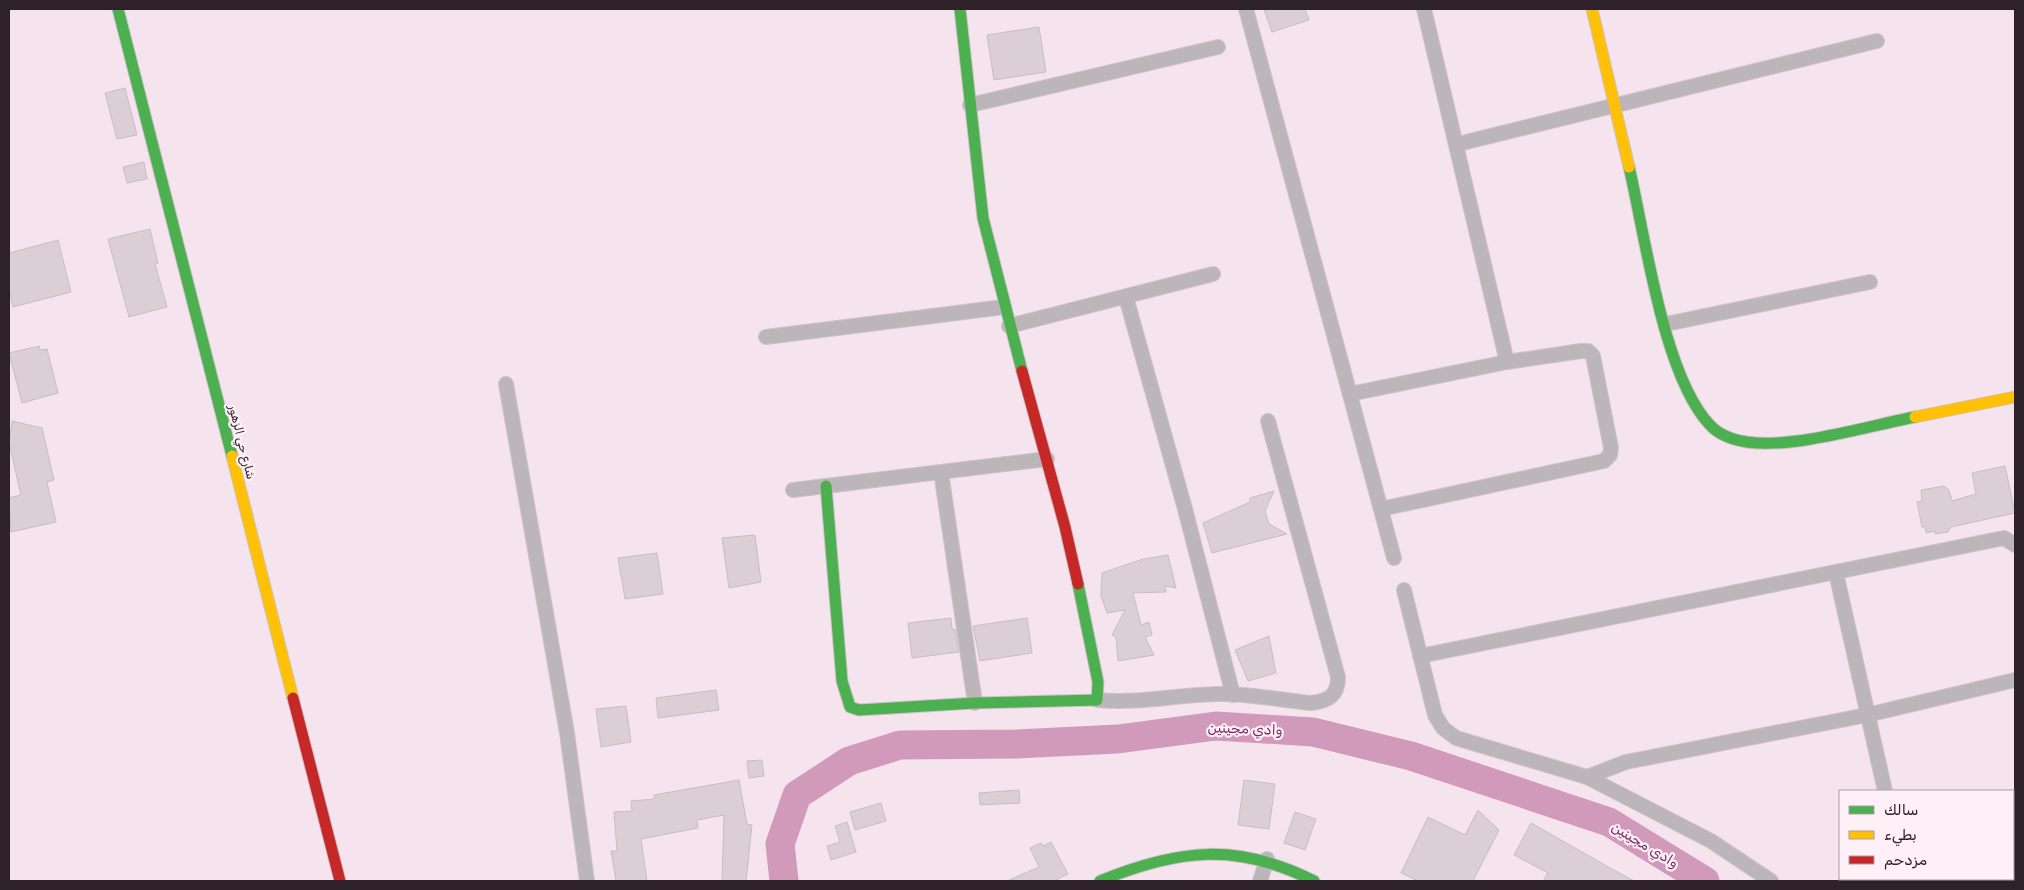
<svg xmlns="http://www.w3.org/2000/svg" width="2024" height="890" font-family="Rubik,Cairo,sans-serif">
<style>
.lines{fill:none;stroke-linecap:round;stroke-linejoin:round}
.river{stroke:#d19aba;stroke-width:29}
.building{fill:#dcced5;stroke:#cbbcc4}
.street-casing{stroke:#d0c3ca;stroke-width:16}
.fast-casing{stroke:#d0c3ca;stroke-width:13}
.slow-casing{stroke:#d0c3ca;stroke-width:13}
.jam-casing{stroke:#d0c3ca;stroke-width:13}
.street{stroke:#bcb5b9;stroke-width:14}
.fast{stroke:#4caf50;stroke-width:11}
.slow{stroke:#ffc107;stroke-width:11}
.jam{stroke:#c62828;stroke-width:11}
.labels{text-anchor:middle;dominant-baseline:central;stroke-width:4.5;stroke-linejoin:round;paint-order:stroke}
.street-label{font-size:12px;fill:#2e2129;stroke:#fff0f8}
.water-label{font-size:14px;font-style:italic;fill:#7e2a61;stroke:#fff0f8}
</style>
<rect width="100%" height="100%" fill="#f5e4ed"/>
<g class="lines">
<polyline class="river" points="784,881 780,844 797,795 849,761 900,745 1016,744 1118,739 1216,726 1313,732 1411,756 1609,822 1705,881"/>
</g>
<g class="building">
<polygon points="1264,9 1305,9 1309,20 1272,32"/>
<polygon points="1039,27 1046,72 994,80 987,35"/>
<polygon points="125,88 137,135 117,139 105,93"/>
<polygon points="144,162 147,179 127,183 123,167"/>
<polygon points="150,229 158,263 155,264 167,307 129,317 108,239"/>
<polygon points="58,240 71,292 13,307 9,289 9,253"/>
<polygon points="39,346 40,350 47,349 58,393 22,403 9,353"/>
<polygon points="12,421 42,428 54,480 47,482 56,522 11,532 9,498 21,495 9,443"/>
<polygon points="2005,466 2015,513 1951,527 1948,532 1935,534 1935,531 1926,533 1925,527 1922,527 1917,502 1922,501 1921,490 1944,486 1949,490 1952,501 1976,494 1972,473"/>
<polygon points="1274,491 1265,511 1269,524 1287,534 1212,553 1203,523 1250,502 1250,498"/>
<polygon points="755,535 761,582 729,588 722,538"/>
<polygon points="657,553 663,594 625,599 618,558"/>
<polygon points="1168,555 1176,588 1165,586 1166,592 1133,593 1141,625 1149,622 1152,635 1145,637 1154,655 1118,661 1116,637 1112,635 1125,610 1107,613 1101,596 1102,573 1143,559"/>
<polygon points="951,618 952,629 955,629 959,652 912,658 908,623"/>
<polygon points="1027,618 1032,653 980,661 973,626"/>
<polygon points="1269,636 1276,673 1248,681 1235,650"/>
<polygon points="716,690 719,710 658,718 656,698"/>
<polygon points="626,706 631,742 601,747 596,709"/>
<polygon points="762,760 764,776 749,778 747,761"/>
<polygon points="739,780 747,824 752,825 746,881 722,881 724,815 697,820 698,828 641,839 647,881 616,881 611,851 617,851 614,812 632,811 631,801 654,799 654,795"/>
<polygon points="1244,780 1275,784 1269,829 1238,825"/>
<polygon points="1019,790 1020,803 980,805 979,793"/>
<polygon points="881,803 886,821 855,830 850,812"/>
<polygon points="1478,810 1499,830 1473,881 1418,881 1401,873 1428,817 1465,835"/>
<polygon points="1295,812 1316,819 1305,850 1284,843"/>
<polygon points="847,822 856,852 831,860 827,846 840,842 835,826"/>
<polygon points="1531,823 1612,869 1634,881 1543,881 1548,873 1514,855"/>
<polygon points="1051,842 1068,874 1054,881 1007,881 1039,867 1030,848 1041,843 1043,846"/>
</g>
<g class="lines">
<defs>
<g id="street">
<polyline points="1246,9 1394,558"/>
<polyline points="1424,9 1507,362"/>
<polyline points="970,105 1218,47"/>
<polyline points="1458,144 1877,41"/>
<polyline points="1126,297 1185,509 1233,695"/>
<polyline points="1666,324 1870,282"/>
<polyline points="1009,326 1213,274"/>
<polyline points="766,337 1004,307"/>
<polyline points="506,384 567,733 587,881"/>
<polyline points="1350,394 1507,362 1581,351 1588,351 1593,356 1611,448 1610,455 1604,461 1381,509"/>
<polyline points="941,472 975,703"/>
<polyline points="793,490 1047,459"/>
<polyline points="1836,573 1885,791"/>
<polyline points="1404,590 1435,715 1443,728 1456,738 1587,777 1711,841 1771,881"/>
<polyline points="1420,656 2004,538 2015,545"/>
<path d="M1097,700c40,4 79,-5 119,-6 31,-1 64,6 95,9 17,-2 27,-7 27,-26l-70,-256"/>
<polyline points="1587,777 1626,762 1867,715 2015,680"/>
<polyline points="2013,822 2015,822"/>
<polyline points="1905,879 1906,881"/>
<polyline points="1260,881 1267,859"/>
</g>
<g id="fast">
<polyline points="118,9 232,456"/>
<polyline points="960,9 983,218 1022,371"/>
<path d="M1629,167c16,67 34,209 81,258 9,10 24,15 37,17 46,7 121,-16 168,-25"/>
<polyline points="826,486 842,681 850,707 859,710 975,703 1097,700 1098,682 1078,584"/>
<path d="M1100,881c78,-32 137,-39 214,0"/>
</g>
<g id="slow">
<polyline points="1592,9 1629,167"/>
<polyline points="1915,417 2015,397"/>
<polyline points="232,456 293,698"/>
</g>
<g id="jam">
<polyline points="1022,371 1065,527 1078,584"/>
<polyline points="293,698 340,881"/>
</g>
</defs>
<use href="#street" class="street-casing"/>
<use href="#fast" class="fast-casing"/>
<use href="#slow" class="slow-casing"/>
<use href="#jam" class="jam-casing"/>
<use href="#street" class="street"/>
<use href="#fast" class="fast"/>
<use href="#slow" class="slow"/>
<use href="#jam" class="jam"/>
</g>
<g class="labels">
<g class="street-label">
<text transform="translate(242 442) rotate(76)">شارع حي الزهور</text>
</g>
<g class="water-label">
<text transform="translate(1245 729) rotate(2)">وادي مجينين</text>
<text transform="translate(1645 845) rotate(31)">وادي مجينين</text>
</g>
</g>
<rect width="2024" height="890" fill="none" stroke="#2e2129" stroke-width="20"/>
<rect x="1839" y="790" width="175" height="90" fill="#fff0f8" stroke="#ab9da5"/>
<rect x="1849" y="806" width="25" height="8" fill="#4caf50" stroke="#ab9da5"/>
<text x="1884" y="815" font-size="15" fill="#2e2129">سالك</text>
<rect x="1849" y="831" width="25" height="8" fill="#ffc107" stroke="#ab9da5"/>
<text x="1884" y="840" font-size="15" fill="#2e2129">بطيء</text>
<rect x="1849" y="856" width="25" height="8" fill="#c62828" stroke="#ab9da5"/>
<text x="1884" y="865" font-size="15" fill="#2e2129">مزدحم</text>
</svg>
